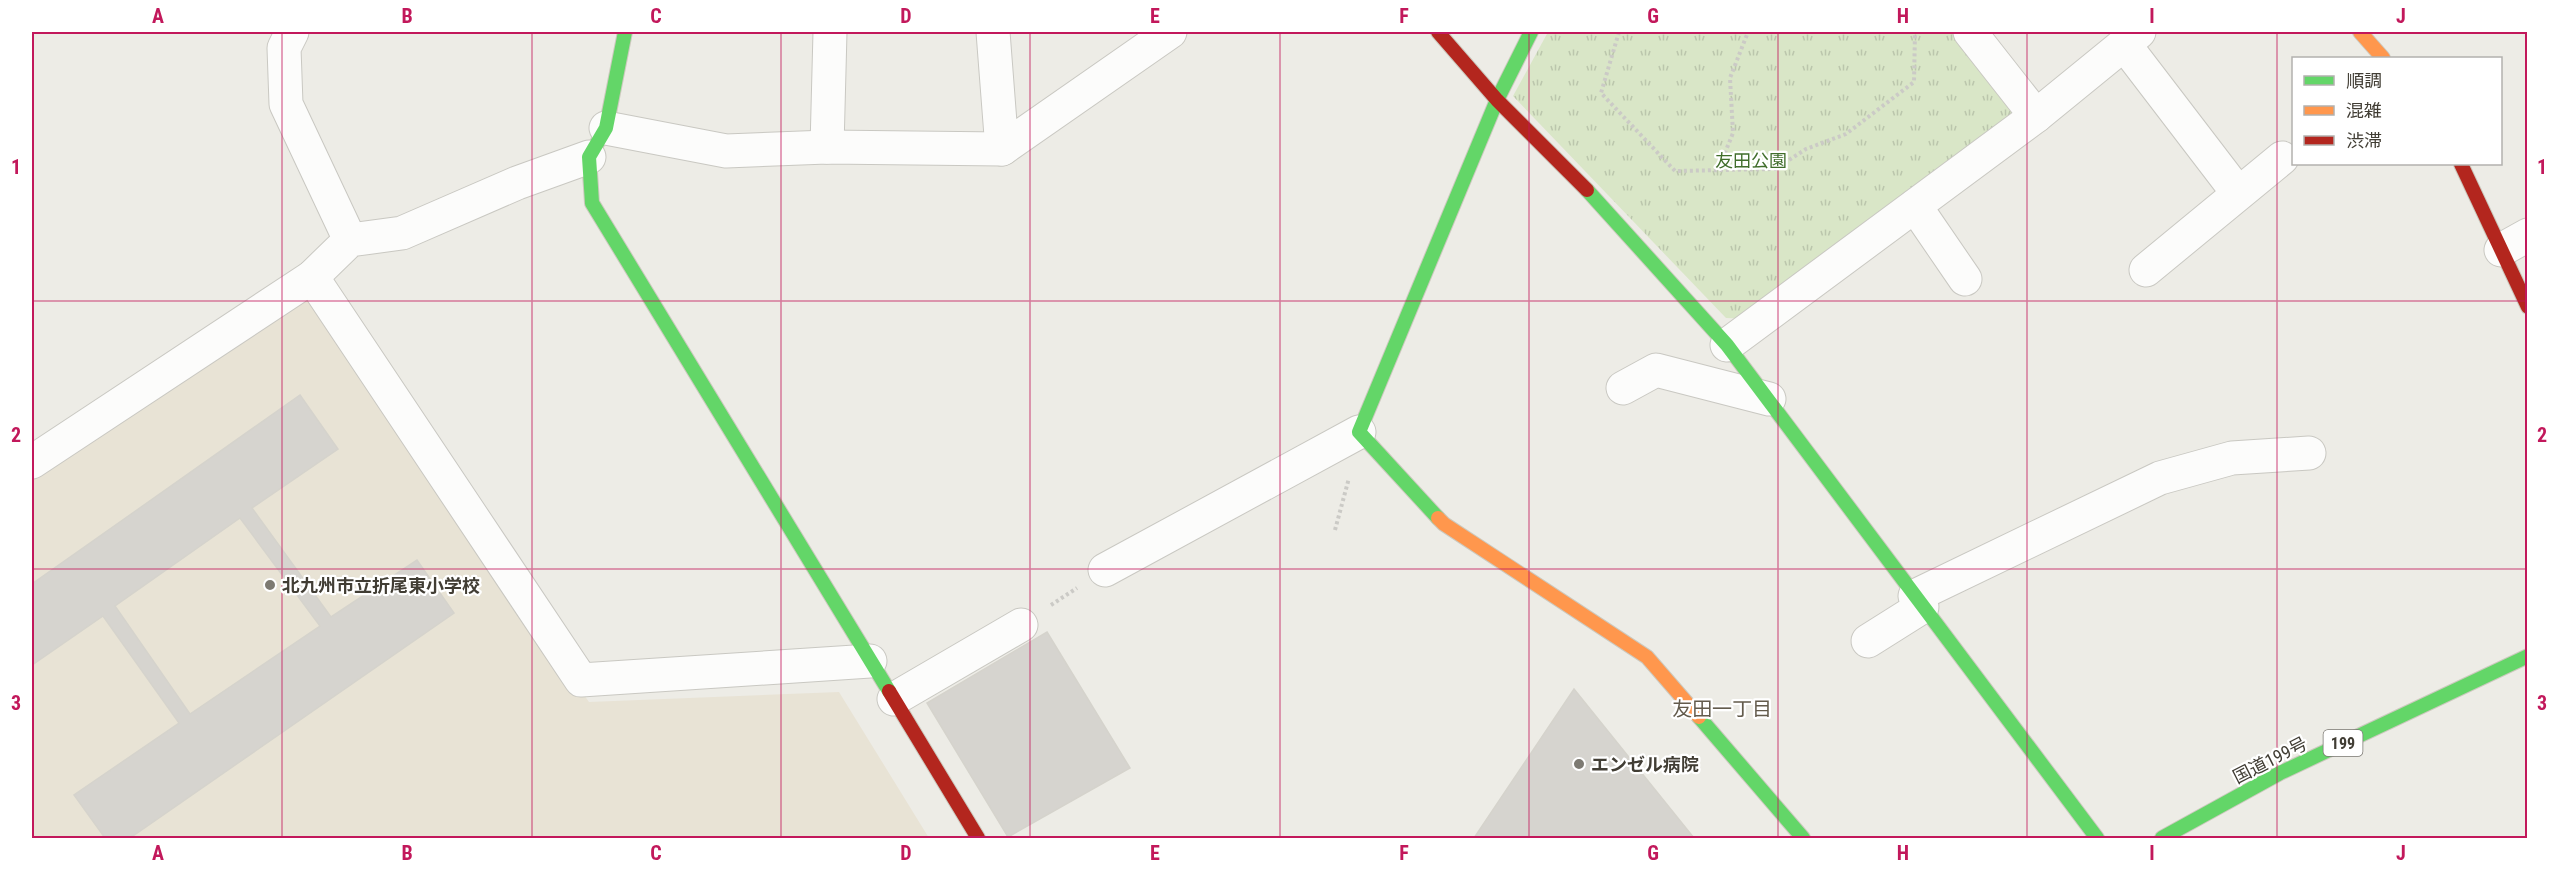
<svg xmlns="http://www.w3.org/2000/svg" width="2559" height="870" font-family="'Roboto Condensed','Noto Sans JP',sans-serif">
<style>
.education{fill:#e8e3d5}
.park{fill:url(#park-tufts)}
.building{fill:#d6d4cf;stroke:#d5d3cc;stroke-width:1.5;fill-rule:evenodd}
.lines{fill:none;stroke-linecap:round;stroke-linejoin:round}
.street-casing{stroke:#c9c8c2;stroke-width:35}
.fast-casing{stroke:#ccc9be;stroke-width:16}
.slow-casing{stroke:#ccc9be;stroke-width:16}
.jam-casing{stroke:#ccc9be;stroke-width:16}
.path{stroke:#cbcac6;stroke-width:4;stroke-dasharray:3 3;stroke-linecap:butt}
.street{stroke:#fcfcfb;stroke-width:33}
.fast{stroke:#63d668;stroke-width:14}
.slow{stroke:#ff974d;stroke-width:14}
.jam{stroke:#b3261e;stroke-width:14}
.grid{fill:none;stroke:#c2185b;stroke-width:1.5;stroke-opacity:0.55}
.poi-dot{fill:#7d7a72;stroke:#fff;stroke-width:2}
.labels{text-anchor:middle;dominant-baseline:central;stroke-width:4.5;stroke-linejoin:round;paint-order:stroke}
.shield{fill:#fff;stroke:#7a7771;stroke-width:1.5}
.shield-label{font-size:16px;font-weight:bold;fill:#413d34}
.park-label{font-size:18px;fill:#416e2c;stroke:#fff}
.poi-label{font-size:18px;font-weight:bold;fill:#413d34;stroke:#fff;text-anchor:start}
.street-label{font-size:18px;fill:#413d34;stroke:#fff}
.neighbourhood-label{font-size:20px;fill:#635b4c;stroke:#fff}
.neatline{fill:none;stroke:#c2185b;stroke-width:2}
.grid-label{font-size:20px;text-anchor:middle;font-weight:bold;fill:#c2185b}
</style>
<defs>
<pattern id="park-tufts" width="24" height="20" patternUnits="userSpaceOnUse" patternTransform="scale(1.5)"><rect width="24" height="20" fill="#d9e6c7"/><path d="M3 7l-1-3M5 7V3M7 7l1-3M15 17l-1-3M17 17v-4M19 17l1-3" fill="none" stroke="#bbc6ac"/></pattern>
</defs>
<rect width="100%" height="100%" fill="#edece6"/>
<polygon class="education" points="305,297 589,702 839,692 929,838 32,838 32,478"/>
<polygon class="park" points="1548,32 1961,32 2021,108 1750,319 1726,318 1513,96"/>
<g class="building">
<path d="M300,395l38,54 -86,59 79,109 86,-57 37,53 -324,225h-25l-31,-43 105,-72 -76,-107 -71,49v-81zM240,518l80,108 -130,88 -75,-108z"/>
<polygon points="1047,632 1130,768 1008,837 927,703"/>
<polygon points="1574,689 1694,838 1474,838"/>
</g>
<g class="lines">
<defs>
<g id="street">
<polyline points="292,32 284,48 286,104 350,240"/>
<polyline points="993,32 1002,149"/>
<polyline points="1970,32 2036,116"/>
<polyline points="2124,44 2238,193"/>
<polyline points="606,128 726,151 827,147 1002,149 1170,32"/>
<polyline points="827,147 830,32"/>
<polyline points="1915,206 1965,279"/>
<polyline points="2501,250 2528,235"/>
<polyline points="2146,270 2282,158"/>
<polyline points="312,277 581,680 870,661"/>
<polyline points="1727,345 2036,116 2139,32"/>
<polyline points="1623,388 1656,370 1769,399"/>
<polyline points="32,462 312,277 350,240 402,233 517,183 589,157"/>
<polyline points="1105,570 1359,432"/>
<polyline points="1915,596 2160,478 2232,458 2309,453"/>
<polyline points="1868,641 1922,607"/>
<polyline points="894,699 1021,625"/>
</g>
<g id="fast">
<polyline points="625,32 606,128 589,157 592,203 889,691"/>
<polyline points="1587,190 1727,345 2097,838"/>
<polyline points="1438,518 1359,432 1497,100 1531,32"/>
<polyline points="1699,717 1803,838"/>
<polyline points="2162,838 2280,773 2528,656"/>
</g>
<g id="slow">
<polyline points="2360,32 2383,58"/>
<polyline points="1438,518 1444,524 1647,657 1699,717"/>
</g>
<g id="jam">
<polyline points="1438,32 1497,100 1587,190"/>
<polyline points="2461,164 2528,307"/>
<polyline points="889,691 978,838"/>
</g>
</defs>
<use href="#street" class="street-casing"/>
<use href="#fast" class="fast-casing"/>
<use href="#slow" class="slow-casing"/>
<use href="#jam" class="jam-casing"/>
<g class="path">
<polyline points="1619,32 1601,93 1675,171 1775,169 1806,149 1846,134 1914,82 1915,32"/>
<polyline points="1718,170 1733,133 1730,78 1748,32"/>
<polyline points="1335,530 1349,478"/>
<polyline points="1051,605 1077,588"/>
</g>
<use href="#street" class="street"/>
<use href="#fast" class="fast"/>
<use href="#slow" class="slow"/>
<use href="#jam" class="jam"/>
</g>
<path class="grid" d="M282,32v806M532,32v806M781,32v806M1030,32v806M1280,32v806M1529,32v806M1778,32v806M2027,32v806M2277,32v806M32,301h2496M32,569h2496"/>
<g class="poi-dot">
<circle cx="270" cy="585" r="6"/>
<circle cx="1579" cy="764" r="6"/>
</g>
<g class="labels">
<rect class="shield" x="2323.5" y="730" width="39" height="26" rx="4.5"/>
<g class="shield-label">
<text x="2343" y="743">199</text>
</g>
<g class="park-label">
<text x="1751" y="160">友田公園</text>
</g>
<g class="poi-label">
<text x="282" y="585">北九州市立折尾東小学校</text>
<text x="1591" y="764">エンゼル病院</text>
</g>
<g class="street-label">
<text transform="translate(2270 760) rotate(-27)">国道199号</text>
</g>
<g class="neighbourhood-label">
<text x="1722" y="709">友田一丁目</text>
</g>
</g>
<rect width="2559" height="870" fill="none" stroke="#ffffff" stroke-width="66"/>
<rect x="2292" y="57" width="210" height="108" fill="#ffffff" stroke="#b3b1ae" stroke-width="1.5"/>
<rect x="2304" y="76" width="30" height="9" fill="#63d668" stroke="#b3b1ae" stroke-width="1.5"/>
<text x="2346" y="87" font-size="18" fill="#413d34">順調</text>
<rect x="2304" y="106" width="30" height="9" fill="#ff974d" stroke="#b3b1ae" stroke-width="1.5"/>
<text x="2346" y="117" font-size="18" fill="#413d34">混雑</text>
<rect x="2304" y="136" width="30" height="9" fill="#b3261e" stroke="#b3b1ae" stroke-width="1.5"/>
<text x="2346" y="147" font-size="18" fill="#413d34">渋滞</text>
<rect x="33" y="33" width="2493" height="804" class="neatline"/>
<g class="grid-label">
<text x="158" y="23">A</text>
<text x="407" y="23">B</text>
<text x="656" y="23">C</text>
<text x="906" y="23">D</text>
<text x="1155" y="23">E</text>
<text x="1404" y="23">F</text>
<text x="1653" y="23">G</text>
<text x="1903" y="23">H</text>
<text x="2152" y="23">I</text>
<text x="2401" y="23">J</text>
<text x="16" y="174">1</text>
<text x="2542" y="174">1</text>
<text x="16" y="442">2</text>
<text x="2542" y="442">2</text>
<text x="16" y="710">3</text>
<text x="2542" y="710">3</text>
<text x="158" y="860">A</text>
<text x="407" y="860">B</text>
<text x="656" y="860">C</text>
<text x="906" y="860">D</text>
<text x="1155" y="860">E</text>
<text x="1404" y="860">F</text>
<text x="1653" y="860">G</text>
<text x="1903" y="860">H</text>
<text x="2152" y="860">I</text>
<text x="2401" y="860">J</text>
</g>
</svg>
